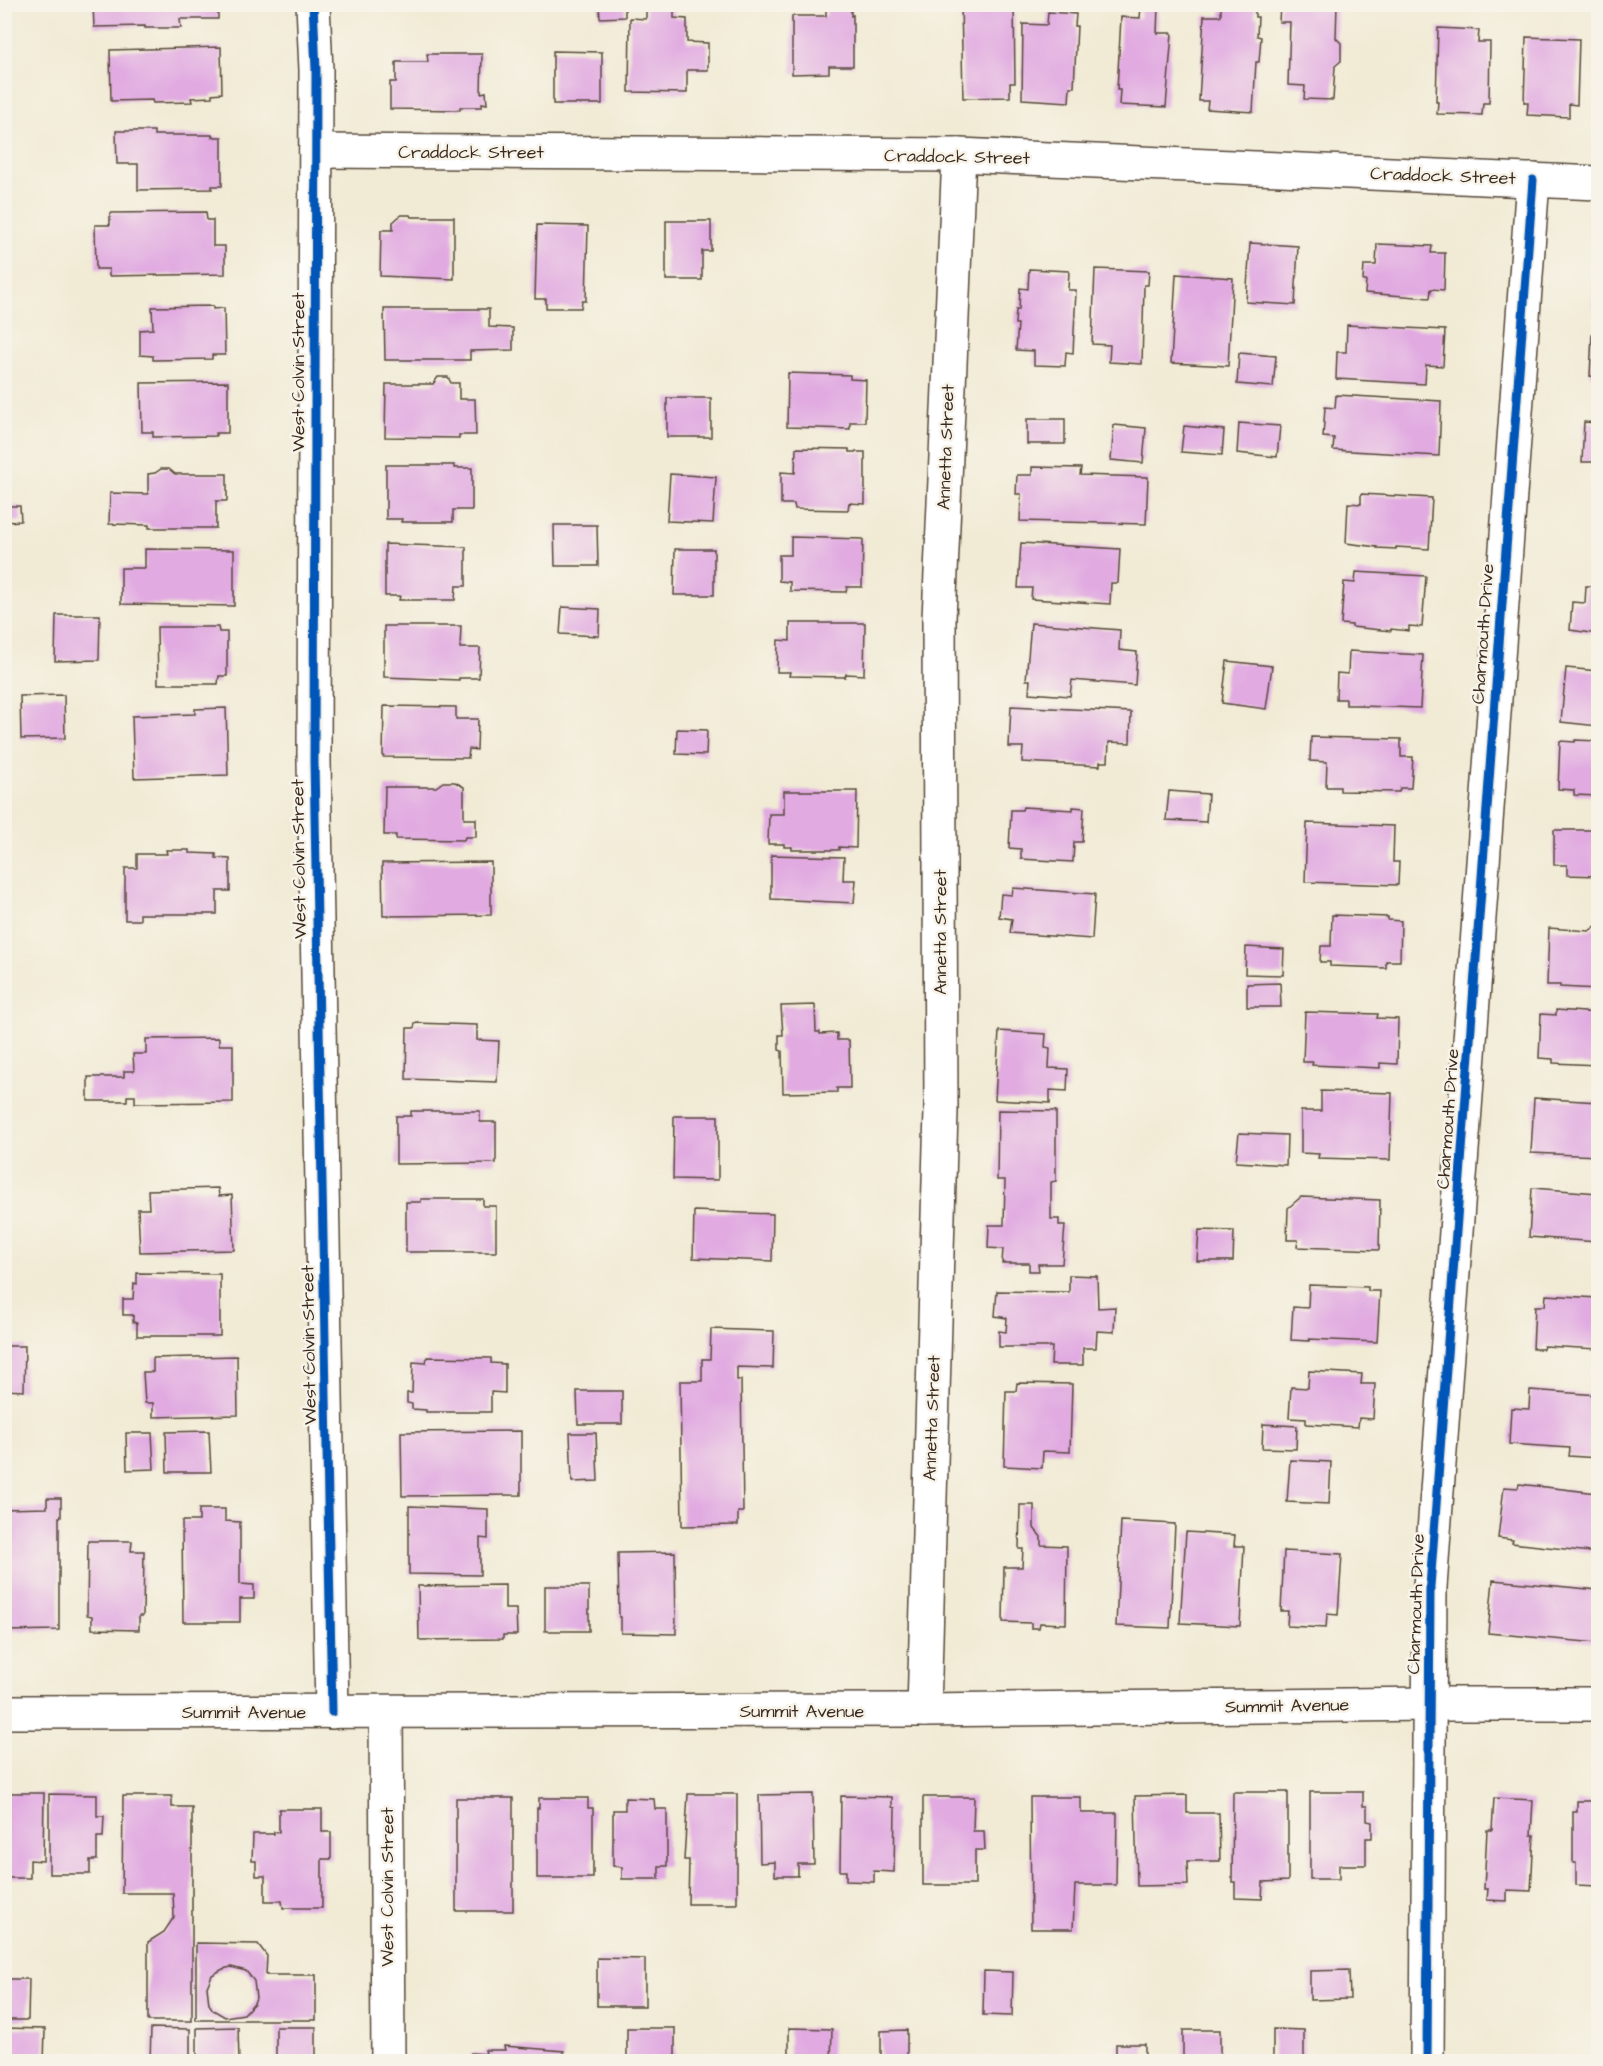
<svg xmlns="http://www.w3.org/2000/svg" width="1603" height="2066" font-family="'Architects Daughter',sans-serif">
<style>
.building{fill:#e1aae1;fill-rule:evenodd}
.lines{fill:none;stroke-linecap:round;stroke-linejoin:round}
.minor-casing{stroke:#564739;stroke-width:36}
.minor{stroke:#fff;stroke-width:33}
.cycleway-casing{stroke:#f7f3e8;stroke-width:13}
.cycleway{stroke:#0057b8;stroke-width:9}
.labels{text-anchor:middle;dominant-baseline:central;stroke-width:5;stroke-linejoin:round;paint-order:stroke}
.street-label{font-size:18px;fill:#3b2a1e;stroke:#f7f3e8}
</style>
<rect width="100%" height="100%" fill="#f7f3e8"/>
<filter id="ink" filterUnits="userSpaceOnUse"><feTurbulence type="fractalNoise" baseFrequency=".0167" numOctaves="2"/><feDisplacementMap in="SourceGraphic" scale="12" xChannelSelector="R" yChannelSelector="G"/><feConvolveMatrix kernelMatrix="1 2 1 2 8 2 1 2 1" color-interpolation-filters="sRGB"/></filter>
<filter id="wash" filterUnits="userSpaceOnUse"><feTurbulence type="fractalNoise" baseFrequency=".008" numOctaves="4" result="noise"/><feDisplacementMap in="SourceGraphic" scale="24" xChannelSelector="R" yChannelSelector="G"/><feGaussianBlur stdDeviation="1.35" result="paint"/><feColorMatrix in="noise" values="0 0 0 0 0 0 0 0 0 0 0 0 0 0 0 0 0 1.4 0 .05"/><feComposite in="paint" operator="in"/></filter>
<g filter="url(#wash)">
<rect width="100%" height="100%" fill="#f1ebd5"/>
<g id="blocks">
<g class="building">
<polygon points="93,4 218,4 218,19 180,19 181,28 145,28 145,26 94,27"/>
<polygon points="599,4 625,4 625,17 600,18"/>
<polygon points="646,4 674,4 674,18 687,19 687,42 708,43 708,70 687,70 687,93 629,92 630,18 646,19"/>
<polygon points="826,4 851,4 851,16 853,15 853,66 829,66 829,73 792,74 792,16 826,16"/>
<polygon points="961,4 1014,4 1015,83 1010,83 1010,97 963,98"/>
<polygon points="1221,4 1255,4 1255,17 1258,17 1257,36 1261,37 1259,62 1256,62 1253,112 1207,109 1208,101 1199,101 1204,16 1221,16"/>
<polygon points="1280,4 1337,4 1336,38 1341,43 1341,61 1335,66 1333,100 1304,99 1305,86 1288,85 1290,22 1279,22"/>
<polygon points="1152,5 1158,5 1157,33 1172,33 1166,107 1119,105 1120,90 1117,90 1121,17 1140,18 1141,7 1152,8"/>
<polygon points="1048,12 1076,14 1075,26 1077,26 1074,87 1070,87 1069,102 1022,99 1023,24 1047,25"/>
<polygon points="1438,28 1479,30 1478,42 1490,42 1489,103 1483,103 1482,115 1437,114 1438,102 1436,102"/>
<polygon points="1526,37 1579,39 1577,105 1569,104 1569,117 1527,115 1528,103 1524,103"/>
<polygon points="221,47 222,93 212,94 212,97 191,98 192,102 153,103 152,100 111,101 110,50"/>
<polygon points="553,51 602,52 602,104 553,104"/>
<polygon points="427,54 482,54 481,93 486,92 487,104 482,103 482,107 460,107 460,110 390,109 390,82 396,82 396,62 428,62"/>
<polygon points="116,131 154,131 154,135 212,135 212,137 222,137 222,186 212,186 212,189 138,190 138,164 117,164"/>
<polygon points="206,212 207,220 213,220 213,246 225,246 225,274 109,276 109,269 96,269 95,225 110,225 110,213"/>
<polygon points="401,215 410,215 411,217 454,217 454,279 380,276 381,230 393,230 393,222"/>
<polygon points="666,221 711,221 711,251 702,251 702,280 666,280"/>
<polygon points="537,225 588,226 586,301 582,301 581,308 546,308 546,299 535,299"/>
<polygon points="1250,243 1298,246 1295,305 1246,302"/>
<polygon points="1377,244 1432,246 1431,253 1445,253 1444,290 1431,289 1430,298 1365,293 1366,281 1363,281 1364,265 1376,265"/>
<polygon points="1597,250 1598,250 1598,307 1592,307"/>
<polygon points="1029,269 1069,271 1068,290 1076,290 1073,353 1066,352 1065,366 1034,365 1034,351 1016,350 1018,324 1015,324 1016,310 1019,310 1020,288 1028,289"/>
<polygon points="1095,269 1149,271 1148,285 1144,285 1142,364 1109,362 1110,345 1092,344"/>
<polygon points="1176,274 1233,278 1228,366 1171,363"/>
<polygon points="213,306 213,309 224,308 225,355 212,355 212,359 153,360 153,356 140,355 140,330 153,329 152,307"/>
<polygon points="384,309 489,309 489,327 513,328 513,350 470,351 470,360 385,360"/>
<polygon points="1347,325 1445,330 1443,366 1426,365 1425,384 1336,379 1337,352 1346,352"/>
<polygon points="1592,334 1598,334 1598,377 1590,376"/>
<polygon points="1239,353 1276,356 1273,387 1237,384"/>
<polygon points="788,373 850,375 850,379 866,380 865,422 850,422 850,429 787,427"/>
<polygon points="438,377 448,377 451,383 459,383 459,399 475,399 476,435 459,435 459,438 385,437 386,384 433,384"/>
<polygon points="228,382 228,433 216,433 216,436 153,437 153,432 142,432 141,383"/>
<polygon points="1336,395 1441,401 1439,456 1333,450 1334,438 1323,437 1325,407 1335,408"/>
<rect x="667" y="398" width="44" height="39"/>
<rect x="1027" y="419" width="38" height="25"/>
<polygon points="1584,422 1598,423 1598,470 1596,470 1596,462 1582,462"/>
<polygon points="1239,423 1280,426 1277,457 1237,453"/>
<polygon points="1114,425 1146,428 1143,463 1111,460"/>
<polygon points="1184,426 1224,430 1222,455 1181,452"/>
<polygon points="796,448 849,449 849,452 865,452 865,504 849,503 848,510 795,509 794,504 781,504 781,472 795,473"/>
<polygon points="386,465 454,465 454,468 472,468 472,510 453,510 453,522 401,522 402,519 386,519"/>
<polygon points="1032,467 1081,468 1080,475 1148,477 1146,524 1020,521 1021,494 1016,494 1017,475 1032,475"/>
<polygon points="161,469 169,469 175,474 227,474 227,501 216,501 216,528 149,528 149,525 109,524 110,493 148,494 148,474 155,473"/>
<polygon points="670,474 716,477 713,523 667,521"/>
<polygon points="1361,494 1432,498 1429,549 1396,547 1396,549 1377,548 1377,547 1346,543 1348,503 1361,504"/>
<polygon points="4,506 20,506 21,521 4,522"/>
<polygon points="554,525 597,525 598,566 555,566"/>
<polygon points="791,537 863,539 862,587 847,587 846,592 790,591 790,582 779,581 779,555 791,555"/>
<polygon points="1021,543 1120,549 1118,583 1111,583 1110,604 1031,599 1032,588 1018,588"/>
<polygon points="385,544 466,547 466,586 456,586 455,600 399,600 400,596 385,596"/>
<polygon points="145,549 234,550 234,606 121,604 121,568 145,568"/>
<polygon points="675,549 714,549 714,595 674,595"/>
<polygon points="1356,572 1426,576 1422,627 1409,626 1409,631 1391,629 1391,631 1352,627 1352,625 1341,624 1344,582 1355,583"/>
<polygon points="1586,586 1598,586 1598,634 1570,630 1572,602 1585,603"/>
<polygon points="562,607 600,609 599,636 560,634"/>
<polygon points="56,615 100,615 99,660 55,661"/>
<polygon points="790,623 865,623 864,675 846,674 845,677 789,676 790,672 777,672 778,640 790,641"/>
<polygon points="1031,623 1120,630 1119,650 1137,652 1135,685 1072,680 1070,696 1029,693 1030,680 1026,680"/>
<polygon points="384,626 461,626 460,648 480,648 479,678 459,678 459,680 384,677"/>
<polygon points="157,627 218,627 219,632 227,632 227,676 219,676 218,684 158,684"/>
<polygon points="1349,651 1423,655 1420,708 1361,706 1361,705 1346,705 1346,699 1336,699 1337,673 1348,674"/>
<polygon points="1227,661 1272,666 1266,709 1222,703"/>
<polygon points="1566,668 1598,671 1598,726 1561,722"/>
<polygon points="64,695 65,738 21,739 20,696"/>
<polygon points="384,706 456,707 456,719 478,719 477,750 469,749 468,758 383,757"/>
<polygon points="1011,706 1131,712 1130,743 1109,742 1108,762 1100,762 1100,766 1022,762 1023,747 1009,747"/>
<polygon points="226,708 228,775 134,778 132,716 195,714 195,709"/>
<polygon points="677,729 707,730 706,755 676,754"/>
<polygon points="1311,737 1401,739 1401,757 1413,757 1411,788 1400,788 1399,792 1340,791 1340,787 1326,787 1327,762 1310,761"/>
<polygon points="1575,740 1598,741 1598,796 1574,795 1574,790 1558,789 1560,741 1575,742"/>
<polygon points="443,782 455,782 464,787 464,819 476,819 476,837 465,837 464,840 396,839 396,835 384,835 385,787 436,787"/>
<polygon points="784,791 857,791 856,848 839,847 839,850 792,850 792,847 784,847 784,844 768,844 769,814 784,814"/>
<polygon points="1169,791 1208,794 1206,822 1166,820"/>
<polygon points="1023,807 1073,810 1073,807 1084,808 1082,842 1074,842 1073,862 1021,859 1021,849 1009,848 1011,810 1022,810"/>
<polygon points="1307,823 1394,826 1393,862 1399,862 1398,885 1305,882"/>
<polygon points="1554,830 1598,830 1598,876 1567,875 1567,865 1554,865"/>
<polygon points="166,850 189,850 189,853 216,854 216,858 230,859 230,891 217,891 217,914 140,914 140,920 125,920 125,868 137,868 137,854 167,854"/>
<polygon points="771,855 844,857 843,880 856,880 854,903 771,899"/>
<polygon points="491,862 491,915 383,916 382,863"/>
<polygon points="1013,888 1095,894 1092,939 1010,933 1012,919 999,917 1001,894 1012,895"/>
<polygon points="1332,915 1388,917 1388,920 1401,921 1400,961 1386,961 1386,968 1330,966 1330,962 1320,962 1321,946 1331,946"/>
<polygon points="1597,925 1598,925 1598,989 1560,987 1560,985 1547,985 1549,928 1589,931"/>
<polygon points="1246,947 1284,949 1283,975 1245,974"/>
<polygon points="1280,983 1281,1007 1247,1007 1247,984"/>
<polygon points="815,1005 816,1032 820,1032 820,1034 837,1033 837,1040 849,1040 850,1088 837,1088 837,1092 783,1093 782,1051 779,1050 779,1035 783,1035 781,1006"/>
<polygon points="1556,1010 1598,1013 1598,1065 1553,1063 1553,1059 1539,1058 1541,1014 1556,1015"/>
<polygon points="1305,1012 1378,1014 1377,1018 1398,1019 1397,1064 1380,1063 1380,1068 1312,1065 1313,1062 1303,1062"/>
<polygon points="415,1023 477,1025 477,1040 499,1041 497,1082 406,1079 407,1028 414,1028"/>
<polygon points="999,1031 1046,1034 1045,1047 1050,1048 1049,1068 1068,1069 1067,1091 1050,1090 1050,1103 995,1100"/>
<polygon points="219,1038 219,1045 233,1045 233,1102 135,1103 135,1096 127,1096 127,1101 88,1101 88,1077 124,1077 124,1071 134,1071 133,1054 146,1054 146,1039"/>
<polygon points="1321,1091 1392,1093 1390,1160 1318,1158 1319,1154 1301,1153 1301,1111 1321,1111"/>
<polygon points="1534,1098 1598,1102 1598,1156 1531,1153"/>
<polygon points="998,1110 1056,1111 1056,1181 1051,1182 1051,1219 1059,1219 1059,1225 1065,1225 1062,1264 1038,1264 1039,1271 1029,1271 1029,1263 1002,1263 1003,1249 988,1248 989,1225 1004,1225 1005,1180 997,1180"/>
<polygon points="411,1111 480,1111 480,1122 496,1122 496,1163 396,1164 396,1116 411,1116"/>
<polygon points="674,1116 718,1116 718,1180 673,1179"/>
<polygon points="1239,1133 1287,1135 1286,1165 1236,1162"/>
<polygon points="218,1188 219,1196 232,1195 234,1250 140,1252 138,1209 149,1209 148,1190"/>
<polygon points="1532,1188 1598,1193 1598,1242 1529,1237"/>
<polygon points="1301,1197 1380,1200 1379,1250 1297,1247 1298,1240 1287,1240 1288,1208"/>
<polygon points="421,1199 483,1199 483,1206 496,1206 496,1252 406,1252 406,1202 421,1202"/>
<polygon points="694,1211 773,1214 772,1261 693,1258"/>
<polygon points="1199,1230 1234,1231 1233,1261 1197,1261"/>
<polygon points="137,1273 220,1274 220,1336 137,1336 137,1323 133,1322 133,1315 123,1315 123,1299 133,1299 134,1283 137,1284"/>
<polygon points="1069,1275 1097,1276 1098,1308 1115,1307 1114,1332 1097,1331 1096,1348 1083,1348 1083,1365 1051,1365 1052,1347 999,1347 999,1331 1006,1332 1007,1318 995,1316 997,1291 1069,1292"/>
<polygon points="1309,1285 1368,1287 1368,1291 1380,1291 1377,1342 1309,1339 1309,1341 1291,1340 1293,1307 1308,1308"/>
<polygon points="1546,1295 1598,1298 1598,1349 1544,1346 1543,1349 1533,1349 1535,1306 1545,1306"/>
<polygon points="711,1329 774,1331 773,1368 737,1367 737,1380 741,1380 743,1512 738,1512 738,1525 682,1526 680,1381 702,1381 702,1359 710,1359"/>
<polygon points="4,1346 25,1346 24,1391 4,1390"/>
<polygon points="237,1356 238,1415 153,1417 153,1403 145,1403 143,1372 153,1372 153,1358"/>
<polygon points="427,1357 491,1358 491,1363 505,1364 505,1393 491,1392 491,1412 426,1412 426,1410 412,1409 412,1404 407,1403 407,1393 412,1393 413,1362 426,1363"/>
<polygon points="1309,1371 1362,1374 1361,1384 1375,1384 1373,1419 1359,1418 1358,1427 1306,1424 1306,1419 1289,1418 1291,1387 1308,1388"/>
<polygon points="1017,1383 1072,1384 1070,1452 1043,1451 1042,1468 1004,1466 1006,1391 1016,1391"/>
<polygon points="1530,1390 1598,1395 1598,1458 1569,1456 1570,1448 1509,1444 1511,1408 1529,1409"/>
<polygon points="577,1391 622,1391 622,1424 578,1424"/>
<polygon points="1263,1424 1297,1426 1296,1449 1262,1448"/>
<polygon points="209,1431 211,1472 167,1472 166,1432"/>
<polygon points="521,1431 521,1495 402,1496 401,1432"/>
<polygon points="126,1433 152,1433 154,1469 127,1470"/>
<polygon points="570,1433 596,1433 598,1481 572,1482"/>
<polygon points="1290,1460 1331,1462 1329,1504 1287,1502"/>
<polygon points="1519,1484 1597,1493 1596,1503 1598,1503 1598,1542 1592,1541 1590,1552 1512,1543 1513,1540 1498,1538 1504,1487 1518,1488"/>
<polygon points="47,1498 61,1498 61,1517 59,1517 59,1630 4,1631 4,1509 47,1508"/>
<polygon points="1020,1505 1034,1505 1034,1528 1041,1537 1041,1545 1067,1546 1066,1624 1040,1623 1039,1628 1031,1628 1031,1623 1003,1622 1004,1567 1022,1567 1023,1549 1019,1549"/>
<polygon points="409,1506 488,1509 488,1539 480,1538 480,1575 409,1574"/>
<polygon points="199,1509 225,1509 225,1521 240,1522 240,1584 254,1585 254,1599 240,1599 240,1622 183,1622 182,1521 199,1521"/>
<polygon points="1121,1521 1175,1524 1170,1628 1116,1626"/>
<polygon points="1186,1532 1235,1535 1234,1546 1244,1546 1240,1626 1180,1623"/>
<polygon points="88,1541 132,1541 131,1551 144,1551 143,1616 139,1616 139,1630 92,1629 92,1616 87,1615"/>
<polygon points="1284,1551 1342,1554 1338,1615 1327,1614 1326,1628 1287,1626 1288,1611 1281,1611"/>
<polygon points="675,1552 676,1634 621,1633 621,1617 619,1617 618,1553"/>
<polygon points="1493,1580 1598,1590 1598,1643 1488,1633"/>
<polygon points="505,1585 505,1609 516,1609 517,1635 503,1635 503,1639 419,1640 418,1586"/>
<rect x="545" y="1586" width="44" height="45"/>
<polygon points="1233,1792 1288,1792 1288,1881 1263,1882 1262,1899 1235,1898 1235,1882 1232,1882"/>
<polygon points="1310,1792 1363,1792 1363,1806 1367,1806 1367,1821 1372,1822 1372,1838 1366,1838 1366,1865 1339,1865 1339,1879 1310,1879"/>
<polygon points="4,1793 44,1793 43,1861 30,1860 30,1878 4,1878"/>
<polygon points="49,1794 97,1795 97,1816 104,1816 103,1837 97,1837 97,1860 90,1860 90,1874 49,1874"/>
<polygon points="688,1794 737,1794 737,1904 688,1904 689,1860 684,1860"/>
<polygon points="813,1794 814,1864 798,1864 798,1876 775,1876 775,1862 760,1863 759,1795"/>
<polygon points="1187,1795 1187,1813 1219,1813 1220,1861 1187,1861 1188,1885 1137,1886 1135,1796"/>
<polygon points="123,1796 172,1796 172,1807 192,1807 192,2021 148,2021 148,1942 164,1932 174,1917 173,1893 122,1893"/>
<polygon points="841,1796 892,1797 892,1807 895,1808 894,1872 874,1871 874,1882 846,1881 846,1871 840,1871"/>
<polygon points="923,1797 974,1797 973,1831 984,1831 985,1850 975,1850 975,1885 923,1885"/>
<polygon points="1030,1797 1081,1797 1081,1813 1117,1813 1116,1885 1075,1885 1073,1929 1031,1929"/>
<rect x="456" y="1798" width="57" height="113"/>
<polygon points="539,1798 588,1798 588,1808 593,1808 593,1878 537,1878 537,1808 539,1808"/>
<polygon points="625,1798 654,1799 655,1809 667,1809 667,1866 659,1866 659,1879 622,1879 622,1867 613,1866 613,1810 625,1810"/>
<polygon points="1494,1798 1533,1800 1531,1835 1534,1835 1531,1891 1507,1890 1507,1901 1487,1900 1488,1889 1484,1889 1487,1830 1492,1830"/>
<polygon points="1577,1801 1598,1801 1598,1886 1576,1885 1576,1863 1573,1863 1573,1812 1577,1812"/>
<polygon points="279,1809 322,1809 322,1832 331,1832 331,1859 322,1859 322,1908 283,1908 282,1901 265,1901 265,1876 256,1876 256,1861 252,1861 253,1834 274,1834 274,1832 279,1832"/>
<path d="M196,1943l62,1 9,12 -1,19h50v45h-120zM231,1967l15,4 8,10 2,17 -2,5 -10,11 -19,3 -12,-7 -4,-6 -2,-17 5,-12 11,-6z"/>
<polygon points="597,1958 645,1959 645,2006 597,2006"/>
<polygon points="1349,1970 1350,1999 1310,2000 1310,1971"/>
<polygon points="984,1971 1013,1972 1012,2016 983,2015"/>
<polygon points="4,1979 29,1979 28,2020 4,2020"/>
<polygon points="238,2027 239,2062 197,2062 197,2028"/>
<rect x="276" y="2027" width="40" height="35"/>
<polygon points="5,2028 45,2029 44,2062 5,2062"/>
<polygon points="151,2028 190,2029 190,2062 150,2062"/>
<rect x="627" y="2028" width="48" height="34"/>
<polygon points="789,2028 832,2029 831,2062 789,2062"/>
<polygon points="1273,2029 1304,2030 1304,2062 1273,2062"/>
<polygon points="907,2030 907,2062 881,2062 881,2031"/>
<rect x="1183" y="2030" width="37" height="32"/>
<rect x="1116" y="2044" width="29" height="18"/>
<polygon points="504,2046 564,2051 563,2062 471,2062 471,2053 486,2054 485,2050 505,2050"/>
</g>
</g>
</g>
<g filter="url(#ink)">
<use href="#blocks" fill-opacity="0" stroke="#564739" stroke-width="1.5"/>
<g class="lines">
<defs>
<g id="minor">
<polyline points="313,4 316,70 314,762 332,1712"/>
<polyline points="316,151 959,155 1598,183"/>
<polyline points="924,1710 941,1111 939,619 959,155"/>
<polyline points="4,1712 924,1710 1429,1704 1598,1704"/>
<polyline points="386,1712 388,2062"/>
<polyline points="1427,2062 1430,1587 1533,180"/>
</g>
</defs>
<use href="#minor" class="minor-casing"/>
<use href="#minor" class="minor"/>
<defs>
<g id="cycleway">
<polyline points="313,4 316,70 314,762 332,1712"/>
<polyline points="1427,2062 1430,1587 1533,180"/>
</g>
</defs>
<use href="#cycleway" class="cycleway-casing"/>
<use href="#cycleway" class="cycleway"/>
</g>
</g>
<g class="labels">
<g class="street-label">
<text x="471" y="152">Craddock Street</text>
<text transform="translate(957 157) rotate(1)">Craddock Street</text>
<text transform="translate(1443 176) rotate(2)">Craddock Street</text>
<text transform="translate(298 372) rotate(-90)">West Colvin Street</text>
<text transform="translate(946 447) rotate(-88)">Annetta Street</text>
<text transform="translate(1483 634) rotate(-86)">Charmouth Drive</text>
<text transform="translate(299 859) rotate(-91)">West Colvin Street</text>
<text transform="translate(940 932) rotate(-90)">Annetta Street</text>
<text transform="translate(1448 1119) rotate(-86)">Charmouth Drive</text>
<text transform="translate(309 1345) rotate(-91)">West Colvin Street</text>
<text transform="translate(932 1418) rotate(-88)">Annetta Street</text>
<text transform="translate(1416 1604) rotate(-88)">Charmouth Drive</text>
<text transform="translate(1287 1706) rotate(-1)">Summit Avenue</text>
<text x="802" y="1711">Summit Avenue</text>
<text x="244" y="1712">Summit Avenue</text>
<text transform="translate(387 1887) rotate(-90)">West Colvin Street</text>
</g>
</g>
<rect width="1603" height="2066" fill="none" stroke="#f7f3e8" stroke-width="24"/>
</svg>
